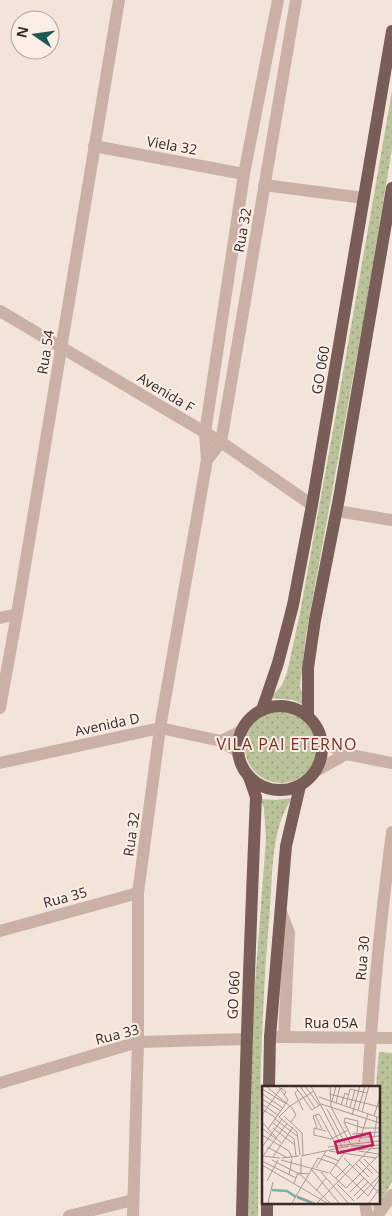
<svg xmlns="http://www.w3.org/2000/svg" width="392" height="1216" font-family="'Open Sans',sans-serif">
<style>
.park{fill:url(#park-dots)}
.lines{fill:none;stroke-linecap:round;stroke-linejoin:round}
.minor{stroke:#cbb1a5;stroke-width:12}
.major{stroke:#795e57;stroke-width:12}
.labels{text-anchor:middle;dominant-baseline:central;stroke-width:4;stroke-linejoin:round;paint-order:stroke}
.street-label{font-size:14px;fill:#372a27;stroke:#faeee7}
.quarter-label{font-size:16px;letter-spacing:1px;fill:#89271c;stroke:#faeee7}
.inset-river{fill:none;stroke:#78b1ab;stroke-width:2.5}
.inset-road{fill:none;stroke:#a89a92;stroke-width:1}
.view{fill:#c2185b;fill-opacity:0.15;stroke:#c2185b;stroke-width:2.5}
.inset-edge{fill:none;stroke:#372a27;stroke-width:2.5}
</style>
<defs>
<pattern id="park-dots" width="8" height="8" patternUnits="userSpaceOnUse" patternTransform="scale(1.25)"><rect width="8" height="8" fill="#bac299"/><path d="M2 2h.1M6 6h.1" fill="none" stroke="#989e7d" stroke-width="1.8" stroke-linecap="round"/></pattern>
</defs>
<rect width="100%" height="100%" fill="#f3e4da"/>
<g class="park">
<polygon points="392,91 392,149 365,311 306,635 300,687 307,706 293,700 270,698 282,685 287,673 300,613 336,413"/>
<circle cx="281" cy="747" r="36"/>
<path d="M292,798c-21,31 -19,74 -22,110 -9,103 -11,206 -12,308h-11l2,-153 17,-224 -2,-31 -3,-9 15,1z"/>
<polygon points="379,1052 392,1053 392,1182 374,1213 373,1202 378,1202 378,1087 376,1087"/>
</g>
<g class="lines">
<g class="minor">
<polyline points="94,146 244,174"/>
<polyline points="264,185 364,198"/>
<polyline points="0,311 221,442 312,505"/>
<polyline points="207,460 221,442 296,0"/>
<polyline points="337,511 392,520"/>
<polyline points="0,618 17,614"/>
<polyline points="0,708 17,614 119,0"/>
<polyline points="221,741 241,731"/>
<polyline points="322,741 346,754 392,763"/>
<polyline points="0,763 160,728 221,741 238,752"/>
<polyline points="316,771 346,754"/>
<polyline points="281,912 289,933 284,1037"/>
<polyline points="0,931 138,893"/>
<polyline points="278,1037 392,1038"/>
<polyline points="0,1083 138,1042 246,1039"/>
<path d="M368,1087c4,-85 13,-170 24,-255"/>
<polyline points="365,1202 367,1216"/>
<polyline points="69,1216 133,1200"/>
<polyline points="133,1216 138,1042 138,893 160,728 207,460 205,433 244,174 278,0"/>
<polyline points="377,1216 392,1195"/>
</g>
<g class="major">
<circle cx="280" cy="748" r="42"/>
<polyline points="262,710 278,663 293,605 312,505 392,31"/>
<polyline points="308,716 308,668 315,620 339,498 392,188"/>
<polyline points="269,1087 270,1037 286,846 300,786"/>
<path d="M242,1216c3,-140 8,-279 14,-419l-7,-20"/>
<polyline points="267,1216 267,1202"/>
</g>
</g>
<g class="labels">
<g class="street-label">
<text transform="translate(172 145) rotate(10)">Viela 32</text>
<text transform="translate(242 230) rotate(-80)">Rua 32</text>
<text transform="translate(45 352) rotate(-81)">Rua 54</text>
<text transform="translate(320 370) rotate(-80)">GO 060</text>
<text transform="translate(166 392) rotate(31)">Avenida F</text>
<text transform="translate(107 724) rotate(-12)">Avenida D</text>
<text transform="translate(131 834) rotate(-82)">Rua 32</text>
<text transform="translate(65 897) rotate(-15)">Rua 35</text>
<text transform="translate(362 958) rotate(-85)">Rua 30</text>
<text transform="translate(233 995) rotate(-87)">GO 060</text>
<text x="331" y="1022">Rua 05A</text>
<text transform="translate(117 1034) rotate(-14)">Rua 33</text>
</g>
<g class="quarter-label">
<text x="287" y="744">VILA PAI ETERNO</text>
</g>
</g>
<g transform="translate(262 1086)">
<rect width="118" height="118" fill="#f3e4da"/>
<path class="inset-river" d="M10,104l15,1 9,6M35,111l15,6"/>
<path class="inset-road" d="M4,0l26,22 4,7 -5,7M33,0l17,24 9,-6M38,0l15,22M43,0l14,19M49,0l31,61M68,0l1,21 20,38M0,3l23,14M36,4l-3,3 8,17M0,8l21,14M67,8l51,13M57,11l61,21M0,13l19,12M70,15l4,-15M74,17l4,-17M0,18l16,11M59,18l59,19M79,19l4,-12 4,2M84,19l4,-16 17,4M88,21l5,-17M0,23l14,9M65,23l18,34M96,24l7,-24M100,26l7,-26M57,28l17,31M0,29l19,-27 5,4 -2,3M53,29l7,14M90,29l8,-29M22,30l18,17 1,22M112,30l6,-19M17,31l11,-11 24,-15M17,31l18,15 3,23M13,33l22,17M0,36l19,21M83,36l18,6h17M11,37l21,16 2,17M0,42l14,11M11,42l22,17M55,42l-4,-12 6,-2M6,43l20,-29 -10,-14M64,45l-12,-3v7l17,4 17,-9M90,48l28,-2M0,49l27,16 3,7M89,52l29,-2M90,52l-8,-16 1,-4 13,3 -1,12M112,52l3,-21M97,56l9,-28M89,60l29,-1M0,61l20,-28M5,61l19,10M66,61l52,-6M67,65l47,7M78,65l40,-3M96,65l21,3M62,69l15,6M0,70l18,2M1,70l24,-33M39,70l48,-10M11,71l20,-30M20,72l17,-2M39,72v16M82,72l36,36M102,73l16,16M10,74l29,15 29,28M19,74l48,13M97,74l14,14M0,75l34,17M94,78l13,13M0,79l65,38M51,81l5,-9 17,6 33,32M54,82l10,-17M50,84l27,33M59,86l27,31M68,87l14,-20M68,87l16,15M27,89l3,-16M74,92l14,-14M5,95l11,-21M32,97l4,-10 11,1M75,98l17,17M84,102l34,-34M54,105l10,-13M88,106l14,-14M35,110l18,7M92,110l14,-14M106,110l12,-18M95,113l23,-24M6,117l5,-21M30,117l21,-36M55,117l56,-57M107,117l11,-15"/>
<path class="view" d="M108,47l3,12 -35,8 -3,-11z"/>
<rect width="118" height="118" class="inset-edge"/>
</g>
<g transform="translate(35 35) rotate(283)"><circle r="24" fill="#faeee7" stroke="#aca09a"/>
<path d="M0-4L9 19L0 12L-9 19Z" fill="#1b5a55"/>
<text y="-8" font-size="14" font-weight="bold" text-anchor="middle" fill="#372a27">N</text>
</g>
</svg>
